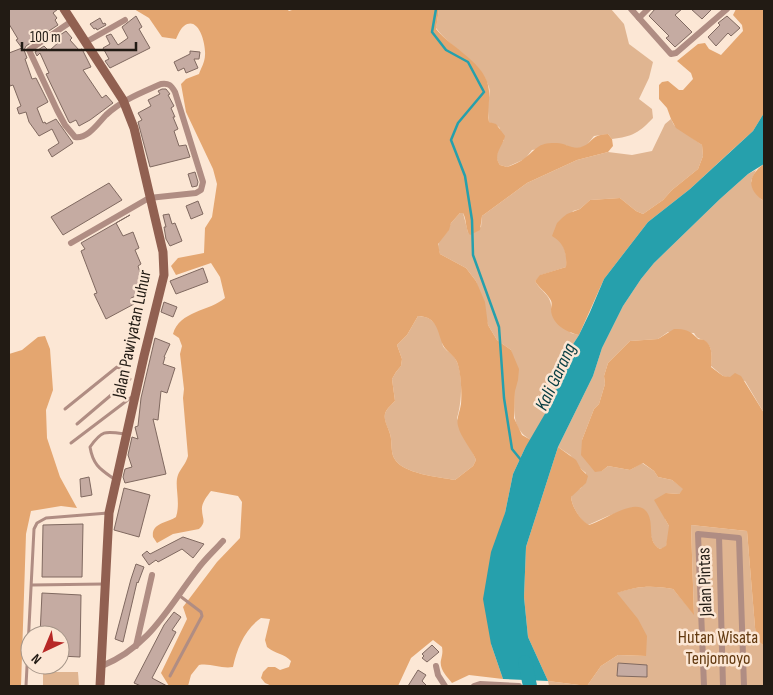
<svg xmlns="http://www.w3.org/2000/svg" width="773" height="695" font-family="'Sofia Sans Condensed',sans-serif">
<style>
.green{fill:#e0b591}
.forest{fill:#e4a670;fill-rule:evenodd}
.water{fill:#26a0ac}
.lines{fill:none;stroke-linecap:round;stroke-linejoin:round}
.stream{stroke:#26a0ac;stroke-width:2.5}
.river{stroke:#26a0ac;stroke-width:14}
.building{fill:#c5aba2;stroke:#806960}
.service{stroke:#b08d83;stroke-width:3}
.minor{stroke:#b08d83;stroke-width:6}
.secondary{stroke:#916051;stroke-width:9}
.labels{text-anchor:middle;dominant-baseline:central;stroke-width:5;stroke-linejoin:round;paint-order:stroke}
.street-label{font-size:18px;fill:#221b14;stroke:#fce7d5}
.park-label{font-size:18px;fill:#633a10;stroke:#fce7d5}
.water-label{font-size:19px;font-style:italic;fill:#073d42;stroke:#fce7d5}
</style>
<rect width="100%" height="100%" fill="#fce7d5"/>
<g class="green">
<path d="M439,9h172l13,15 5,20 24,18 -4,16 -10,21 13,10 1,9c-13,14 -21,19 -41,21l-4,-5 -14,2 -8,10 -7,2h-7l-7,-3 -33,5 -7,9 -18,8 -7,-2c-7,-8 -1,-18 4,-25l-5,-13 -10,-5c0,-3 -1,-8 -1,-11 -1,-8 3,-17 1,-24 -9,-27 -37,-37 -53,-59z"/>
<path d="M671,119l3,6 28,20 1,11 -5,13 -26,21 -9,10 -20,14 -7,-3 -16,-13 -30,2 -10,9 -7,2 -14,29c7,8 8,16 7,27l-25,8 -6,6c6,11 18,15 16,29l20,23 8,2 -11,17 -15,48 -22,40c-22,-12 -16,-33 -16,-54 0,-11 -3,-24 -4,-36l-14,-10 -9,-15 -12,-44 -10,-13 -26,-14 -2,-7 1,-7 8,-8 4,-9 9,-10h3l5,19 13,-5 1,-11 45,-33 50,-23 31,-8 24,3 20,-4 13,-27z"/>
<path d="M756,170l-5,11 10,18 3,2v212l-19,-32 -22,-5 -12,-10c1,-9 2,-21 -8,-26 -5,-2 -6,-2 -9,-7l-26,-1 -10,7 -28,2 -22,22 -4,13 1,8 -6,20 -5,5 -12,31 20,31 6,-5 22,4 12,-7 12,8 4,6 14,3 12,9 -5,5 -13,-1 -1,26 4,7v7l-3,14 -6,2c-11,-6 -9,-19 -11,-31l-15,-11 -26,9 -20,9c-8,-5 -16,-18 -17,-28l4,-6 6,-3 5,-15 -5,-4 -11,-14 -12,-8 35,-71 9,-28 21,-42 18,-27 13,-16 66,-64 28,-25z"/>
<path d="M418,316c13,0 21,9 24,22 0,3 0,5 1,8 2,4 8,7 11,11 10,12 8,47 3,61l19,42 -3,6 -18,14c-16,-3 -53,-6 -61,-22 -4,-8 -1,-18 -5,-27 -6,-15 -7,-18 6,-30l-3,-22 4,-7 5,-6 1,-7 -5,-14 10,-10z"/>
<path d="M691,525l56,6 9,108 8,7v40h-215l-1,-5 39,5 14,-20 17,-11 27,1 -22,-54 -7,-9c21,-7 35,-8 57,-4l21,25z"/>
<polygon points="43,672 78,672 79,686 43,686"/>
</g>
<g class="forest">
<path d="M134,9h153l2,2 6,-2h144l-3,20c15,19 52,35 53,62 1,11 -2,20 0,31l7,2 9,12c-2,10 -13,19 -5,29l7,2c6,-2 13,-5 18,-9 12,-9 12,-15 30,-15 10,-1 17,7 26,4 12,-3 8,-12 27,-13l4,5 1,7 -5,6 -31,8 -50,23 -45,33 -2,14 -10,5c-5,-6 -3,-15 -7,-22h-3l-9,10 -2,7 -11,14 2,10 26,14 10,13 9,21 3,23 9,15 14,10 8,19 -1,11 -3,11 -1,27 8,17 9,5 -6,8 -12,26 -8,39 -14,131 12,35 -34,-4 -17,8c-5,-6 -13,-14 -11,-23 1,-5 2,-7 1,-13l-9,-7 -22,18 -13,28h-126l-7,-3 -4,-5 2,-6 5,-5h7l5,3 9,-3 2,-6c-7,-8 -16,-7 -24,-14l-2,-7 5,-21 -9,-1c-16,11 -24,30 -28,49 -12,2 -22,-4 -34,-2l-8,10 -3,11h-19l-8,-13 26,-54 -4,-12 34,-45 23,-24 2,-36 -4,-6 -27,-5c-4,5 -10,13 -9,19 0,8 5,12 -3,19l-26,5 -16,9 -4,-6c-2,-14 14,-14 23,-20 5,-15 -2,-32 2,-42 2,-6 8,-11 10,-19l-5,-58 1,-9 -4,-35 2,-8 -3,-8 -6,-4c6,-23 37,-23 52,-36l-5,-21 -9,-14 -35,12 -5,-9 7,-8 26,-5 1,-25 7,-11 5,-33 -4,-15 -27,-57 -5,-28 5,-5 13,-5c2,-6 6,-12 6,-19 1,-10 -6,-40 -21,-29 -4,3 -6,9 -8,13l-14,-2 -13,-19zM418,316c20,1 19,15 25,29 3,6 11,10 14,17 4,10 5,31 4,42 -1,8 -5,14 -3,22 3,12 13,22 18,34l-3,6 -18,14c-16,-3 -53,-6 -61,-22 -4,-8 -1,-18 -5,-27 -6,-15 -7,-18 6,-30l-3,-22 4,-7 5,-6 1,-7 -5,-14 10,-10z"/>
<path d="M736,9h28v104l-11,18 -22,20 -41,38 -42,33 -44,57 -25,56c-12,-3 -27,-10 -28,-25 0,-4 2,-7 -1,-11 -4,-7 -11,-11 -15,-18l5,-6 26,-8c1,-14 -2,-24 -14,-31l5,-13 5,-5 5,-4 13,-5 10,-9 30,-2 16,13 7,3 20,-14 9,-10 26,-21 5,-13 -1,-11 -26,-17 -5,-9 -4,-11 -8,-9v-14l3,-3 6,-1 11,9h4l10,-11 -2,-6 -14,-12 21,-17 7,-1 4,6 12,6 22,-24 -1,-6 -9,-10z"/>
<path d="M764,164v37c-17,-11 -17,-25 0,-37z"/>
<path d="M674,329c11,0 15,1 22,8 4,4 3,1 8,3 9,5 8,18 7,27l12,9 7,1 5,-4 6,3 23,37v233l-8,-7 -9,-108 -56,-6 3,90 -21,-26c-23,-4 -35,-3 -56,4l21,26 9,17 -1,20 -28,-1 -17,11 -14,20 -39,-5 -20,-44 -4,-40 2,-50 32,-100 18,13 5,9 7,7 -2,7 -15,14c1,10 9,23 18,28 13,-3 45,-28 57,-14 10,12 -1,29 14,38l6,-3 3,-20 -15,-26 12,-7 13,1 4,-5 -11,-9 -14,-3 -4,-6 -11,-8 -13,7 -22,-4 -6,5 -7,1 -14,-17 1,-15 12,-31 5,-5 6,-20 -1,-8 4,-13 22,-22 28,-2z"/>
<polygon points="45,336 50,349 53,390 46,410 47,438 60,477 77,508 61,506 31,511 26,534 21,686 9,686 9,354 22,350 38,337"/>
</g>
<polygon class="water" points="764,113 764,164 748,174 720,199 654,263 641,279 623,306 602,348 593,376 558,447 526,547 524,597 528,637 548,681 503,679 491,644 483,599 491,552 505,513 513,474 525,448 553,400 568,352 579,335 590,312 604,279 648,222 690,189 753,131"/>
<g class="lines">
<polyline class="stream" points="436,9 432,32 446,50 468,62 484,92 458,123 451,140 465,176 472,220 473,255 499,327 504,398 512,449 521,460"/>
<polyline class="river" points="525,662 530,686"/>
</g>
<g class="building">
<polygon points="9,9 58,9 53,13 57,18 55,20 58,25 26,46 24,50 27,58 25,59 32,79 36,78 48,102 37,108 43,123 45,122 46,124 56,119 73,143 52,157 48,150 59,143 52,129 39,136 29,122 26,112 19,114 17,108 21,106 13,85 10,86 9,81 9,53 22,48 16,40 18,39 9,24"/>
<polygon points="655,9 682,9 675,15 692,32 675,47 666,38 669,36 649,16"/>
<polygon points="691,9 712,9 702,19"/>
<polygon points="136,16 142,27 139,29 150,48 110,68 105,61 109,59 103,48 110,44 106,36 111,34 118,45 128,38 122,27"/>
<polygon points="727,16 740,28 731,36 728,33 716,46 708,37 720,25 718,23"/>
<polygon points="100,18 103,24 105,23 106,25 97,30 96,28 94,29 90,24"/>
<polygon points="66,31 72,38 70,40 79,50 82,49 91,67 83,70 102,98 106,95 113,103 90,120 79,126 76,120 70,123 69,122 46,74 49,73 40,53 37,56 35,52 44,46 49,51 60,41 57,37"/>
<polygon points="190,51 200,52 199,59 194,59 198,68 186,73 184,68 178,71 174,62 190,54"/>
<polygon points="162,89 166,89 170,94 168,95 174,106 171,108 175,117 173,117 178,129 174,131 179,146 186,145 190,157 150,167 138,122 142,120 138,113 151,106 148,100 160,94 158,91"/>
<polygon points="195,172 198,182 197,186 192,187 188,174"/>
<polygon points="109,183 122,200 63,235 51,217"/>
<polygon points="198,201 203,214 191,219 186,206"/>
<polygon points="169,214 172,224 175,223 182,241 170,246 166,239 164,227 166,227 163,215"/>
<polygon points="130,215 116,223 123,236 133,232 139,248 135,250 141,264 138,266 144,285 139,287 141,294 131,298 134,304 106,319 94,294 97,293 81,251 85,249 81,243"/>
<polygon points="203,268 208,282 176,294 170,281"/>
<polygon points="164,302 177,307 173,317 161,312"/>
<polygon points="155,338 170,344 164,357 165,357 163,364 175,368 167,393 161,391 158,420 153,419 166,474 125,483 123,477 125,469 132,467 128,455 132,437 138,439 135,427 138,426 141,398"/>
<polygon points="89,477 92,495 81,497 80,479"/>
<polygon points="124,488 150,495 139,537 114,530"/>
<polygon points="83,524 82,577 42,577 43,525"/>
<polygon points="183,537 204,544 193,558 182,549 158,562 156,560 149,565 142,555 147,551 150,554"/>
<polygon points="136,564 144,567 138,583 137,582 123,642 115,639 131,579"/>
<polygon points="42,593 81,595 80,657 60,656 60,635 40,635"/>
<polygon points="174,612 181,617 172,630 176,632 152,678 167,686 141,686 134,683 164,625"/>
<polygon points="432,645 439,652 427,662 422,658 424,656 422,654"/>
<polygon points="618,663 647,665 647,677 617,676"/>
<polygon points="418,670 426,675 422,681 427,686 408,686"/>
</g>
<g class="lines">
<g class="service">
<polyline points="65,409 117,367 120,368 130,379 77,424"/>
<polyline points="71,443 133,396"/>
<path d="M114,479c-14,-10 -21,-14 -24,-32 12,-17 15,-16 35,-13"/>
<polyline points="32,585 104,584"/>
<polyline points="170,676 202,616 201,612 180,596"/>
<polyline points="26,686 34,529 37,523 46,518 108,513"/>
</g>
<g class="minor">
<polyline points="631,9 671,54 676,53 727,9"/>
<polyline points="639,18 648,9"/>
<polyline points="86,42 125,20"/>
<path d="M71,243l78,-45 47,-5 5,-3 2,-8 -28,-90c-4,-7 -6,-9 -14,-8 -20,9 -39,16 -55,31 -8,8 -18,24 -31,22l-10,-12 -8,-15 -28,-60 43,-29"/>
<polyline points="719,536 723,686"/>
<polyline points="136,646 152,575"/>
<path d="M102,666c48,-20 65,-57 95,-96 7,-10 17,-19 26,-29"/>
<polyline points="436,666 438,675 445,686"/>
<polyline points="474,686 480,684 519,686"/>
<polyline points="704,686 698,534 739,538 744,686"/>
</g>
<polyline class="secondary" points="64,9 123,100 134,128 163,252 164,275 144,356 109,513 100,686"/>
</g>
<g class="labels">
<g class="street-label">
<text transform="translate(132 334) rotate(-78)">Jalan Pawiyatan Luhur</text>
<text transform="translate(705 582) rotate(-92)">Jalan Pintas</text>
</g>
<g class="park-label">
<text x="718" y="637">Hutan Wisata<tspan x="718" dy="21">Tenjomoyo</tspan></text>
</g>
<g class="water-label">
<text transform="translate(556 377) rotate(-65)">Kali Garang</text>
</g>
</g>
<rect width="773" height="695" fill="none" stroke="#221b14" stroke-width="20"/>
<g transform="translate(45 650) rotate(224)"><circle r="24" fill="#fce7d5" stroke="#a59588"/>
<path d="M0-4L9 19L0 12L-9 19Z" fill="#b72826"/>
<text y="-8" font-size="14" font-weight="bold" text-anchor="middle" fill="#221b14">N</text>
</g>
<path d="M22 42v8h114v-8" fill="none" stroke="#221b14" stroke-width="2.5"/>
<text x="30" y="42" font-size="15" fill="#221b14" stroke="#fce7d5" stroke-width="4" paint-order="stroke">100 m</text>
</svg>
